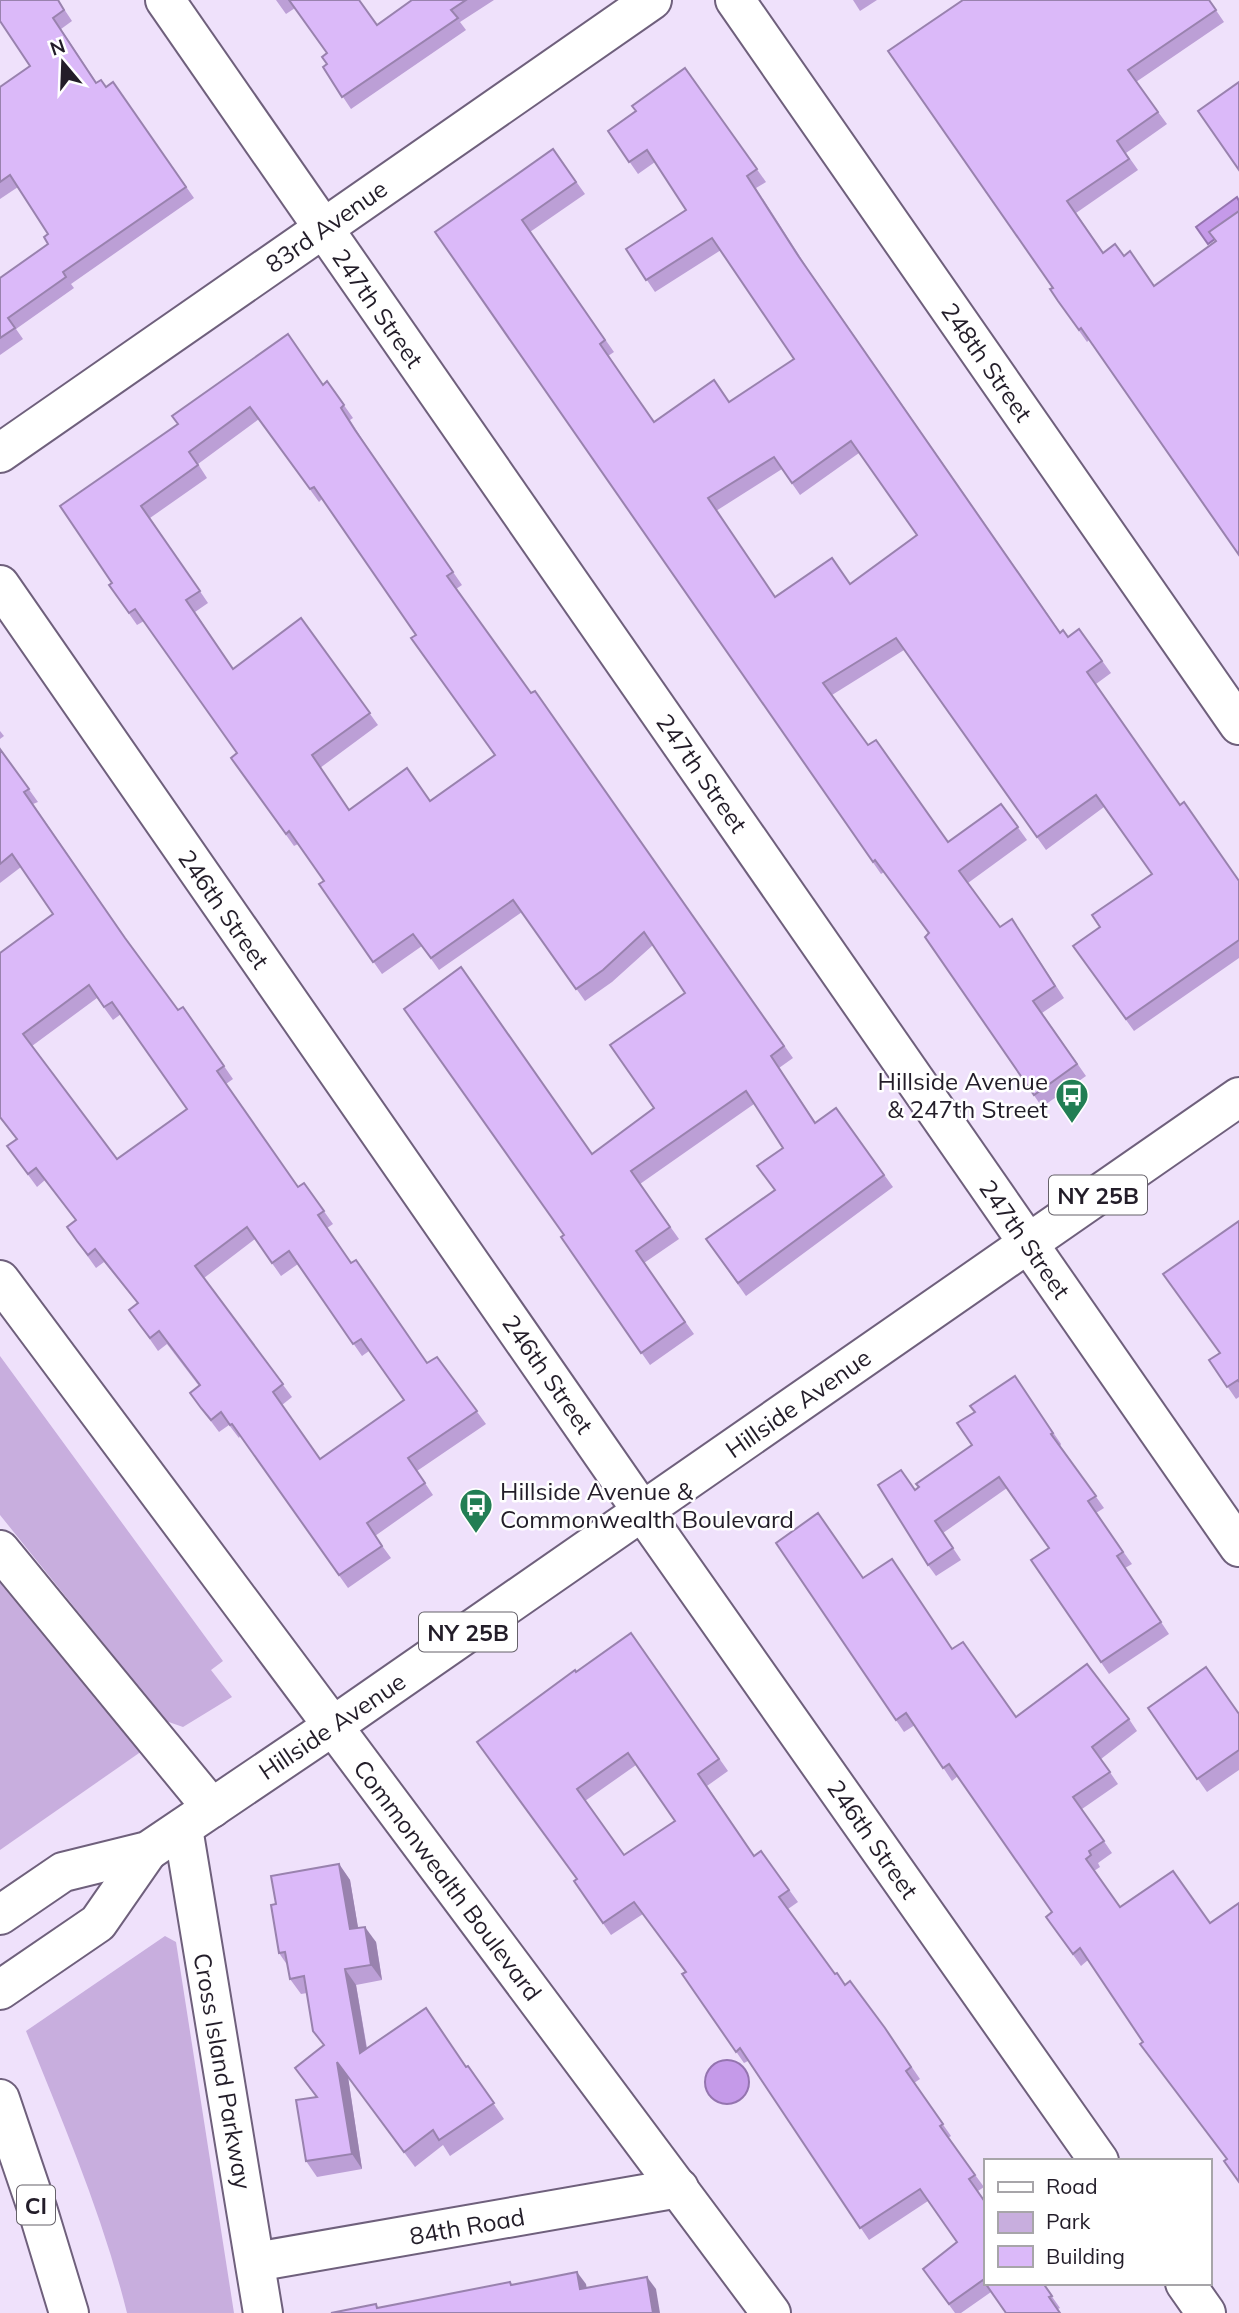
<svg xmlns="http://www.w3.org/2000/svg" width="1239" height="2313" font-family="Mulish,sans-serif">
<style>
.green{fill:#c8aede}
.water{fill:#c59ae9;stroke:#9474af;stroke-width:2}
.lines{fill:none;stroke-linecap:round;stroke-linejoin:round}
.street-casing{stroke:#6f607c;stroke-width:42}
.secondary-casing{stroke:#6f607c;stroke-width:42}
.primary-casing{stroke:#6f607c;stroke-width:42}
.highway-casing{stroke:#6f607c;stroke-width:42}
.street{stroke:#fff;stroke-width:38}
.secondary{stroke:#fff;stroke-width:38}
.primary{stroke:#fff;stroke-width:38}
.highway{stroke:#fff;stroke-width:38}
.wall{fill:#bc9fd6;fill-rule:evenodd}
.shaded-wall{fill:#9982ae}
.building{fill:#dbb9f9;stroke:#9982ae;stroke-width:2;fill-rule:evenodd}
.labels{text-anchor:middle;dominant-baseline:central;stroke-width:5;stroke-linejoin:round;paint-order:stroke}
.shield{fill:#fff;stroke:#656169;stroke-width:2}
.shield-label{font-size:23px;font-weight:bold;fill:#231d29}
.street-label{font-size:24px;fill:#231d29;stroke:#fff}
.poi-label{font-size:24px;fill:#231d29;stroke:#fff;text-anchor:end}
</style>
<rect width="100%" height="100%" fill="#efe1fb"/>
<g class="green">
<polygon points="0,1356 223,1661 211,1670 232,1697 183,1727 166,1721 0,1515"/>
<polygon points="0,1581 142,1751 0,1850"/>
<path d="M165,1936l11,6 58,371h-107c-24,-97 -64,-190 -101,-282z"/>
</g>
<g class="water">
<polygon points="1237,197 1239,201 1239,221 1208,244 1196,227"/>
<circle cx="727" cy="2082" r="22"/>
</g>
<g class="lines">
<defs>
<g id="street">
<polyline points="165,0 1239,1547"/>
<polyline points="735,0 1239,725"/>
<polyline points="0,453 652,0"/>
<polyline points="0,585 642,1511 1099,2161"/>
<polyline points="255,2262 679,2188"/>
<polyline points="1185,2283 1206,2313"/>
</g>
<g id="secondary">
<polyline points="0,1280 771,2313"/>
<polyline points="183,1828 263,2313"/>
</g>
<g id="primary">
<polyline points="0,1915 63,1872 148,1851 333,1726 1239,1097"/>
<polyline points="0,1990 98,1923 148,1851"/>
</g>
<g id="highway">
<polyline points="0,1550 212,1808"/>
<polyline points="0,2099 38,2211 69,2313"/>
</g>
</defs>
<use href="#street" class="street-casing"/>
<use href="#secondary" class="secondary-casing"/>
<use href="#primary" class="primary-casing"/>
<use href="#highway" class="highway-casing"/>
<use href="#street" class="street"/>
<use href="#secondary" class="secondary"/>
<use href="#primary" class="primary"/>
<use href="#highway" class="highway"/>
</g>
<g class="wall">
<polygon points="58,0 72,21 61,29 97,83 106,87 113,82 194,198 71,284 74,288 16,329 23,339 0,355 0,278 48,244 48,234 18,187 0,199 0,87 30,66"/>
<polygon points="276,0 359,0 377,25 412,0 494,0 460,22 466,30 351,109 323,67 327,64 327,53 295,8 286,14"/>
<polygon points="853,0 877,0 860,11"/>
<polygon points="1209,0 1224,22 1136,82 1167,124 1126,153 1138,170 1076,213 1103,252 1124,256 1154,286 1216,241 1239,211 1239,555 1089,340 1087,342 1058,301 1053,288 888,51"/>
<path d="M685,68l81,114 -10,6 52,81 252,363 8,5 11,-8 32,44 -15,11 84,121 59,76v77l-105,73 -61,-85 27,-19 52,-53 -48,-67 -58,43 -142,-200 -72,45 36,50 80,97 53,-38 26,36 -59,43 32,44 12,-8 52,79 -22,15 44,63 -44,31 -117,-170 3,-4 -44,-61 -3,2 -446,-642 118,-83 32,45 -55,38 84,120 -6,4 46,66 75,-20 65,-43 -73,-109 -66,42 -29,-43 60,-39 -31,-48 -17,12 -30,-43 27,-20zM859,453l58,82 -67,49 -75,13 -59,-86 66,-42 18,26z"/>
<path d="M327,381l26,37 -3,2 14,22 98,143 -6,4 75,104 4,-2 258,367 -14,10 37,55 20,-15 57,79 -147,109 -40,-57 69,-49 8,-42 -29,-44 -114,80 39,55 -35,24 50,71 -44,31 -89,-128 3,-2 28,-81 62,-46 31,-115 -32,-48 -41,37 -27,19 -63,-89 -83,58 -17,-24 -40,28 -63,-90 5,-3 -26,-37 -4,2 -63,-88 6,-5 -93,-132 -7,4 -28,-40 3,-2 -52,-77 118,-82 145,-39zM259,419l60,83 3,-3 94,136 78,120 -64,46 -81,9 -29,-42 58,-43 -77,-107 -68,51 -38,-57 13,-9 -58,-85 57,-40 -9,-14z"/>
<polygon points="0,731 4,736 0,739"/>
<path d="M0,749l38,53 -5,2 94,136 51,70 5,-3 50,72 -7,5 72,103 6,-4 29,41 -6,4 24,35 76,100 10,-6 49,67 -69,47 16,24 -58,41 16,22 -43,30 -108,-152 -1,2 -10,-13 -10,7 -9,-12 -20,-27 9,-7 -32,-42 -9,7 -9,-13 -20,-28 9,-6 -34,-42 -8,6 -10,-14 -19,-27 9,-7 -31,-40 -8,7 -30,-41 9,-7 -16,-21v-165l53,-39 -32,-47 -21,16zM97,998l16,22 8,-6 66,95 -70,50 -85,-113zM255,1239l26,37 17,-12 64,92 7,-5 35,49 -84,59 -38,-54 10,-8 -88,-119z"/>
<polygon points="1239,1221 1239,1397 1236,1399 1209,1360 1220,1353"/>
<polygon points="1015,1376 1061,1444 1060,1446 1104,1508 1096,1513 1132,1564 1125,1568 1169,1634 1109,1674 1031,1560 1049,1548 1007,1488 943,1533 961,1560 936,1576 928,1565 915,1490 972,1445 975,1412"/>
<polygon points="776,1543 863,1578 952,1649 1016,1717 1129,1719 1137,1731 1101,1759 1118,1784 1082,1809 1112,1853 1098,1863 1100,1867 1094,1871 1227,2159 1140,2044 1143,2042 1088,1960 1081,1966 1046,1917 1052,1912 958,1776 952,1781 915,1725 904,1732"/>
<path d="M631,1633l97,138 -21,15 47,70 7,-5 37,51 -10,7 47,65 50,54 35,51 -6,4 37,53 -3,2 36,49 -6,4 82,117 -2,1 -67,-17 -30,21h-6l-32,-44 34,-27 -29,-41 -59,39 -121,-179 -4,2 -62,-89 3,-2 -42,-58 -32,21 -37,-54 3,-2 -1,-207zM636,1765l39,56 -51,34 -39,-54z"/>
<polygon points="1148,1708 1239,1714 1239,1770 1207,1792"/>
<polygon points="339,1864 350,1880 358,1928 376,1942 382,1980 356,1985 367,2048 466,2067 468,2066 504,2119 450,2156 443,2145 415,2167 348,2077 362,2169 317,2177 306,2161 316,2097 295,2068 324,2045 313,2031 307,1993 301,1994 290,1979 288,1966 279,1953 276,1904"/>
</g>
<g class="shaded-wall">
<polygon points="339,1864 350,1880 361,1945 350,1929"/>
<polygon points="365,1927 376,1942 382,1980 371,1965"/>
<polygon points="345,1969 356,1985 370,2069 360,2053"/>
<polygon points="337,2062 348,2077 362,2169 352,2154"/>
<polygon points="577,2272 586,2284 589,2301 580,2289"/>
<polygon points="647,2277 656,2289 660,2313 653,2313"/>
</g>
<g class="building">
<polygon points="0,0 58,0 64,10 53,18 96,83 101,80 106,87 113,82 186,187 63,272 66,277 8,318 15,328 0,338 0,278 48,244 44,237 48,234 10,175 0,182 0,87 30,66 0,21"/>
<polygon points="289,0 359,0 377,25 412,0 466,0 451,10 458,18 342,97 323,67 327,64 322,57 327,53"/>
<polygon points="963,0 1209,0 1216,10 1128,70 1158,112 1117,141 1129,159 1067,201 1103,253 1115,244 1124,256 1130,251 1154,286 1216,241 1209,232 1239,211 1239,555 1081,328 1079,330 1058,301 1050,289 1053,288 888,51"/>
<path d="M685,68l72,101 -10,7 52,81 261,376 3,-3 5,7 11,-8 23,32 -15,11 93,133 4,-3 55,79v59l-113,79 -53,-73 27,-19 -8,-12 60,-41 -56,-79 -59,42 -141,-199 -73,45 45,62 8,-5 72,102 53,-38 17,23 -59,44 41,56 12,-8 43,67 -22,15 44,63 -43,31 -109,-158 4,-4 -54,-73 -2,2 -438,-630 118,-83 23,33 -54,38 83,120 -5,4 31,45 23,33 60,-42 15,22 65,-43 -82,-121 -66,42 -20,-31 60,-39 -39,-60 -18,12 -21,-31 28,-20 -4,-5zM851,441l66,94 -67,49 -18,-26 -57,39 -67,-99 66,-41 18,26z"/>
<polygon points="1239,82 1239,170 1198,111"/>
<path d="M288,334l35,51 4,-4 17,24 -3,3 14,22 98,142 -6,4 84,117 4,-2 249,355 -13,10 44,67 21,-15 48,67 -146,108 -32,-44 69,-49 -18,-24 26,-18 -37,-57 -115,80 39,56 -34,24 49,71 -44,31 -80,-116 3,-2 -160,-226 57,-42 131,187 62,-46 -44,-63 75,-52 -41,-61 -41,38 -27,19 -63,-89 -82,58 -18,-24 -40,28 -54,-78 5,-3 -35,-50 -3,3 -55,-76 6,-5 -102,-144 -6,4 -20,-28 3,-2 -52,-77 118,-82 -6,-8zM250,407l60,82 4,-2 102,148 -5,3 84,117 -65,46 -23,-33 -58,42 -37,-55 58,-42 -69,-95 -68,51 -47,-69 14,-9 -59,-85 57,-41 -9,-13z"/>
<path d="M0,749l29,40 -5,3 101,146 53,72 5,-3 41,59 -7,5 81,116 6,-4 20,28 -6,4 33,48 5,-3 71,103 10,-6 40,54 -69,47 17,25 -58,40 15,23 -43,29 -107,-151 -2,1 -9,-13 -10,8 -10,-12 -11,-15 10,-8 -41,-54 -9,7 -10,-13 -11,-15 9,-7 -43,-54 -7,6 -11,-14 -10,-14 9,-7 -40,-52 -8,6 -21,-28 10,-7 -17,-22v-164l53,-39 -41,-60 -12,10zM89,985l15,22 8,-5 75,107 -70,50 -94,-125zM247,1227l25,36 17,-12 64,93 8,-5 43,61 -84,59 -47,-67 10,-8 -88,-118z"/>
<polygon points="1239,1221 1239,1382 1238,1380 1227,1387 1209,1360 1220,1353 1163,1274"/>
<polygon points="1015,1376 1053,1433 1051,1434 1096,1496 1088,1501 1123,1552 1117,1556 1161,1622 1101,1662 1031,1560 1049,1548 999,1477 935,1521 953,1548 928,1565 878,1485 901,1470 915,1490 919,1487 916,1484 972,1445 957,1423 975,1412 970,1406"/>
<polygon points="818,1513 863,1578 892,1559 952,1649 963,1642 1016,1717 1087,1664 1129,1719 1092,1747 1110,1772 1073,1797 1104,1841 1089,1851 1091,1855 1086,1859 1120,1907 1173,1871 1210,1923 1239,1903 1239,2182 1224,2161 1227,2159 1140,2044 1143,2042 1080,1948 1073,1954 1046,1917 1052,1912 949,1764 943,1768 906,1713 896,1720 776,1543"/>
<path d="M631,1633l88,126 -21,15 56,82 7,-5 28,39 -10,7 56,77 2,-1 8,12 5,-4 35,47 26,39 -5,4 37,53 -3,2 35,49 -6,4 16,23v81h58l9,13 -3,1 11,16h-54l-23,-33 -34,24 -26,-35 34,-27 -37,-53 -60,39 -120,-180 -4,4 -54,-78 4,-2 -52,-70 -31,21 -29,-42 3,-2 -100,-137 98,-72 1,2zM628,1753l47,68 -51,34 -47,-66z"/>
<polygon points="1206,1667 1239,1714 1239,1750 1197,1779 1148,1708"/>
<polygon points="339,1864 350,1929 365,1927 371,1965 345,1969 360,2053 426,2008 466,2067 468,2066 494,2103 439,2140 433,2130 404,2152 337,2062 352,2154 306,2161 296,2100 317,2097 295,2068 324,2045 313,2031 304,1976 290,1979 285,1952 279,1953 271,1905 276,1904 271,1876"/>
<polygon points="577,2272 580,2289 647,2277 653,2313 331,2313 376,2304 377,2308 510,2282 511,2285"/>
</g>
<defs>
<symbol id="bus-pin" viewBox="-11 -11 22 30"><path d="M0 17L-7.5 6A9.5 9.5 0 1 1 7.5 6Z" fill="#227e54" stroke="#fff"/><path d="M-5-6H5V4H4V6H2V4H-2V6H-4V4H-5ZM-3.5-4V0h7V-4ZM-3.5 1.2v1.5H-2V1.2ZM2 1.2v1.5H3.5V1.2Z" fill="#fff"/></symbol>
</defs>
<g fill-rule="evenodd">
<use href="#bus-pin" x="1053" y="1076" width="38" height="52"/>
<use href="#bus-pin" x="457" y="1486" width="38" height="52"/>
</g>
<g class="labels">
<g class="shield">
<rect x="1049" y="1175.5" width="98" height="39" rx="5"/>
<rect x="419" y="1612.5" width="98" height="39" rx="5"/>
<rect x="17" y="2185.5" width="38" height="39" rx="5"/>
</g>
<g class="shield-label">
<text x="1098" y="1195">NY 25B</text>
<text x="468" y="1632">NY 25B</text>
<text x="36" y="2205">CI</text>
</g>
<g class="street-label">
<text transform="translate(326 226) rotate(-35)">83rd Avenue</text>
<text transform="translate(378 308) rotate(55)">247th Street</text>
<text transform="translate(987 362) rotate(55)">248th Street</text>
<text transform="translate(702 773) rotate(55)">247th Street</text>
<text transform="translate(224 909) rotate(55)">246th Street</text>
<text transform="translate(1025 1239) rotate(55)">247th Street</text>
<text transform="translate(548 1374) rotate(55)">246th Street</text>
<text transform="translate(798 1403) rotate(-35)">Hillside Avenue</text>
<text transform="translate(332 1726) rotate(-34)">Hillside Avenue</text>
<text transform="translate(873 1839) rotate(55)">246th Street</text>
<text transform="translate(448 1880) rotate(53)">Commonwealth Boulevard</text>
<text transform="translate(223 2071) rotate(80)">Cross Island Parkway</text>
<text transform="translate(467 2226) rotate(-10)">84th Road</text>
</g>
<g class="poi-label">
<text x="1048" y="1081">Hillside Avenue<tspan x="1048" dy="28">&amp; 247th Street</tspan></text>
<text x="500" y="1491" text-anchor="start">Hillside Avenue &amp;<tspan x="500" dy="28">Commonwealth Boulevard</tspan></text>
</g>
</g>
<rect x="984" y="2159" width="228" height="126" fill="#ffffff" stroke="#a7a5a9" stroke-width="2"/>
<rect x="998" y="2182" width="35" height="10" fill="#ffffff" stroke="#a7a5a9" stroke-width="2"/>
<text x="1046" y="2194" font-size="21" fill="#231d29">Road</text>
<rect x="998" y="2212" width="35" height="21" fill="#c8aede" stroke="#a7a5a9" stroke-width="2"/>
<text x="1046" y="2229" font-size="21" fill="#231d29">Park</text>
<rect x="998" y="2246" width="35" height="21" fill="#dbb9f9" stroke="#a7a5a9" stroke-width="2"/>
<text x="1046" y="2264" font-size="21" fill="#231d29">Building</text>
<g transform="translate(63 63) rotate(341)" stroke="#ffffff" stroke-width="5" paint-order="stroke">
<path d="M0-5L12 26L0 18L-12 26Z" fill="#231d29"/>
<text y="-10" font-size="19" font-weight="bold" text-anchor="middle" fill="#231d29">N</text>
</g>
</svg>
